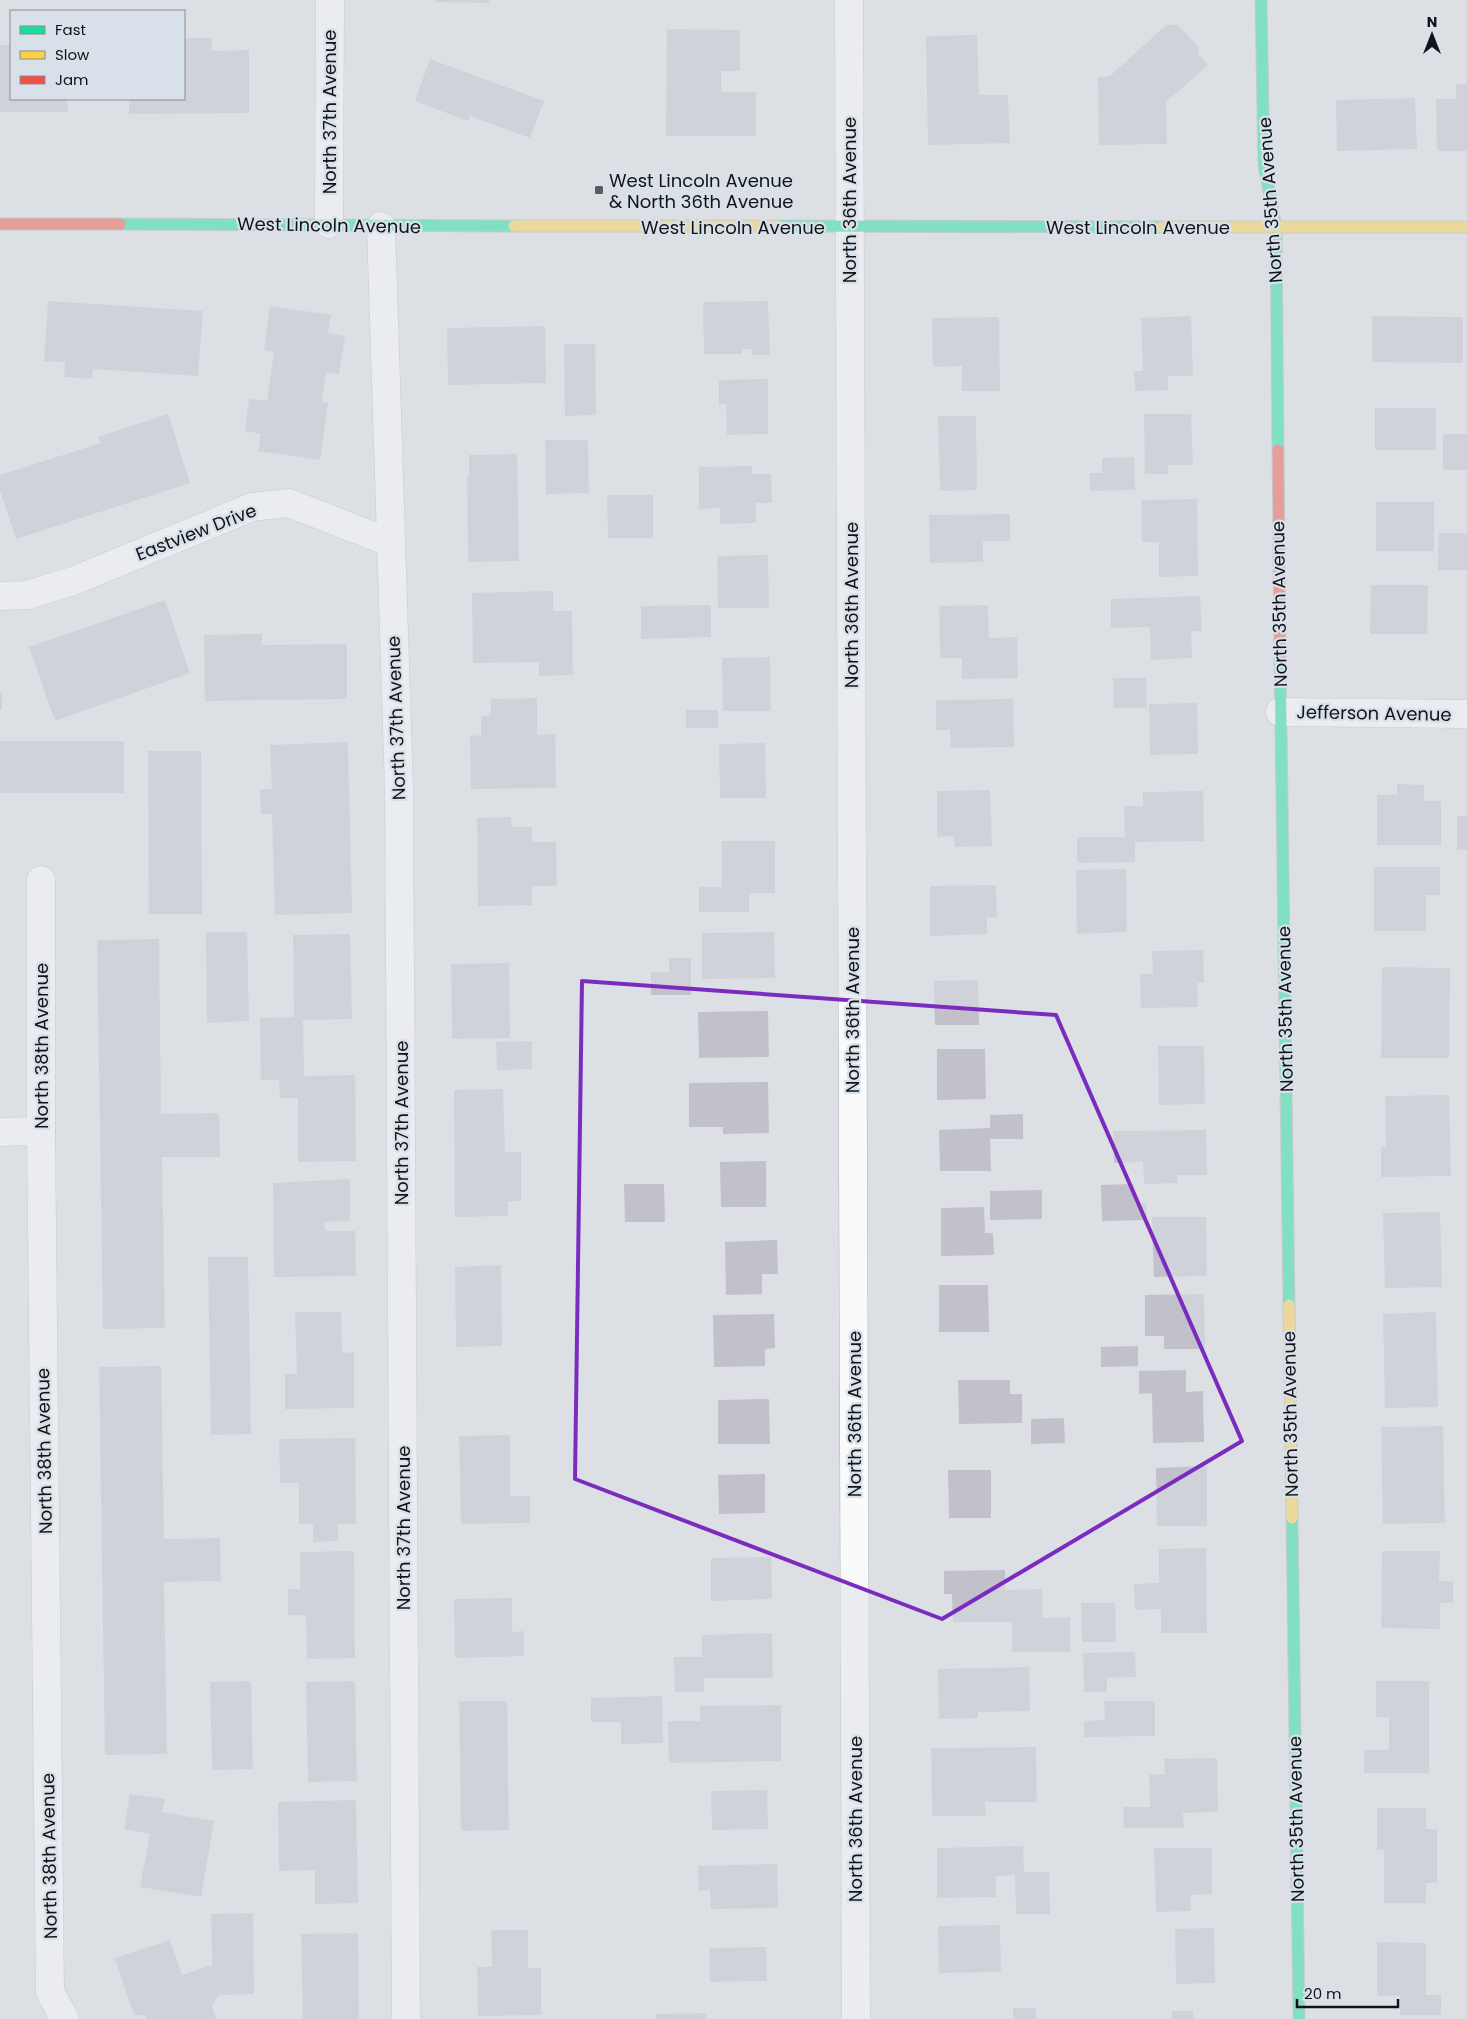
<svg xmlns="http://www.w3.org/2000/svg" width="1467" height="2019" font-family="Poppins,sans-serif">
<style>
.building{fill:#c2c0ca}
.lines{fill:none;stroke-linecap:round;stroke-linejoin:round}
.street-casing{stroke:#adb0b4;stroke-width:29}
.fast-casing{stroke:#adb0b4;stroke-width:13}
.slow-casing{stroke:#adb0b4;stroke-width:13}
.jam-casing{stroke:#adb0b4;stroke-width:13}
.street{stroke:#fafafb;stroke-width:28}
.fast{stroke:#16e098;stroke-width:11}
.slow{stroke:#ffcf43;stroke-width:11}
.jam{stroke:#f24e42;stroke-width:11}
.marked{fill:none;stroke:#7b2cbf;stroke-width:4;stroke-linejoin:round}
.poi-dot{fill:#585b5f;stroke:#d8e0e9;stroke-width:2}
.labels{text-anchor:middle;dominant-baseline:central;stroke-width:4.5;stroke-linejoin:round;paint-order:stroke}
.street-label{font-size:18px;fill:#111317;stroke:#d8e0e9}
.poi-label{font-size:18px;fill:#111317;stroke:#d8e0e9;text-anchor:start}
</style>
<rect width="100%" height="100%" fill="#dce0e5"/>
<g class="building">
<polygon points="435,0 489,0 489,3 435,2"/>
<polygon points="1166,25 1178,25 1198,46 1198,54 1208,65 1166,102 1167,144 1099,145 1098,77 1110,76"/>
<polygon points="667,29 740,30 740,71 721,71 721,92 756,92 756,136 666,136"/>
<polygon points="977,35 979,95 1008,95 1010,143 928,145 926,36"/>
<polygon points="184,38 212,38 212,51 249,50 249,113 129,114 129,99 184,99"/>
<polygon points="0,45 11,45 11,99 67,99 68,112 0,112"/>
<polygon points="430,59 544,101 530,138 470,116 468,121 415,101"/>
<polygon points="1456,84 1467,84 1467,151 1437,151 1436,99 1456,99"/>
<polygon points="1415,98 1417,149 1337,151 1336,100"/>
<polygon points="48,301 203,311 198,376 93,369 92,379 64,377 65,362 44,361"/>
<polygon points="768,301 770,355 752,355 752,349 742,349 742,354 704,354 703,302"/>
<polygon points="270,306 331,315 328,333 345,336 339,374 326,373 322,401 328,403 320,460 258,451 261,434 245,431 249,399 267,401 274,352 264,350"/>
<polygon points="1191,316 1193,376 1168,376 1168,390 1135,391 1134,371 1143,371 1141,318"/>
<polygon points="1372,316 1463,317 1463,363 1372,362"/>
<polygon points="999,317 1000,391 962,391 962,366 933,367 932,318"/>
<polygon points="545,326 546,383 448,385 447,328"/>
<polygon points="564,344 595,344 596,415 565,416"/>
<polygon points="768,379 768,434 727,435 726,404 719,405 719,380"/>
<rect x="1375" y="408" width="61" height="42"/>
<polygon points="168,414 190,483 16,539 0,491 0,475 101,443 98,437"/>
<polygon points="1144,414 1191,414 1193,465 1168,465 1168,474 1145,474"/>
<polygon points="938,416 976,416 977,490 940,491"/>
<rect x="1443" y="434" width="24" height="36"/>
<polygon points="545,440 588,440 589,493 546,494"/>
<polygon points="517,454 519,561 468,562 467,476 469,476 469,455"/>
<polygon points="1134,457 1135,490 1090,491 1090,473 1102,473 1102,458"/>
<polygon points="752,466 752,474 771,474 772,503 756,503 756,523 720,524 720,508 699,509 699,467"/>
<polygon points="607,495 653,495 653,538 608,538"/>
<polygon points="1197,499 1198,576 1159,577 1159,542 1142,542 1141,500"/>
<rect x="1376" y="502" width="58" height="49"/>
<polygon points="1010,514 1010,541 983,541 983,562 930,563 929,515"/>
<polygon points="1439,533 1467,533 1467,570 1438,570"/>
<polygon points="768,555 769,608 718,608 717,556"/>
<polygon points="1371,585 1428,585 1427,634 1370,634"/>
<polygon points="553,591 553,611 572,611 573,675 539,676 539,662 473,663 472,593"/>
<polygon points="1200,596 1202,631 1191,631 1192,658 1151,660 1150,627 1111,628 1111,599"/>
<polygon points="165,600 190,673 55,721 29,647"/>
<polygon points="711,605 711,637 641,639 641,606"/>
<polygon points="988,605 989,638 1017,637 1018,678 962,679 962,658 940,658 939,606"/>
<polygon points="262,634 262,645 347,644 347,699 205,701 204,635"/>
<polygon points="770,657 771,711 723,711 722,658"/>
<polygon points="1113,678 1146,678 1147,708 1114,708"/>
<rect x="0" y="693" width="2" height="17"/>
<polygon points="537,698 537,735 555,734 556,788 471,789 470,735 481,736 481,716 491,715 491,699"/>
<polygon points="1013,699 1014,747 951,748 950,730 936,730 936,700"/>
<polygon points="1197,703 1198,754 1150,755 1149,704"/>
<rect x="686" y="710" width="32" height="18"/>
<rect x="0" y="741" width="124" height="52"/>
<polygon points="348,742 352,913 275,915 272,814 261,814 260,789 272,789 270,745"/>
<polygon points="765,743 766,798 720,798 719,744"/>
<polygon points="148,751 201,751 202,914 149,914"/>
<polygon points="1397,784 1424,785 1424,801 1441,801 1441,845 1377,845 1377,795 1397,795"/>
<polygon points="990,790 992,846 955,847 954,836 937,837 937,791"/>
<polygon points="1203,791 1204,841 1135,842 1135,862 1077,863 1077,837 1125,837 1124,806 1143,806 1143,792"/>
<rect x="1457" y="816" width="10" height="34"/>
<polygon points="511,817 512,827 532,827 532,842 556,842 557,886 532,886 532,905 478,906 477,818"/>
<polygon points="722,841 775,841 775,893 749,893 749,912 699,912 699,887 722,887"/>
<polygon points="1374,867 1440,867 1440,895 1426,895 1426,931 1374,931"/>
<polygon points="1126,869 1127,932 1077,934 1076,870"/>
<polygon points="996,885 997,917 987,917 987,934 930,936 930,886"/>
<polygon points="206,932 247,932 249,1021 207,1023"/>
<polygon points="774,932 775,978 702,979 702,933"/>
<polygon points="350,934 352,1019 303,1020 304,1076 355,1075 356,1161 298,1162 298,1098 280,1098 279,1080 261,1080 260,1018 294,1017 293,935"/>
<polygon points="159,939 161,1114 219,1113 220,1157 162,1157 165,1328 103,1329 97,940"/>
<polygon points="1203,950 1204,983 1197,983 1198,1007 1141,1008 1140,974 1153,974 1152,951"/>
<polygon points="669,958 691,958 691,995 651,995 651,972 669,972"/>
<polygon points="509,963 510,1038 452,1039 451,964"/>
<polygon points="1382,967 1450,968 1449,1058 1381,1058"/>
<polygon points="978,980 979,1025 935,1025 934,981"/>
<polygon points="768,1011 769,1057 699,1058 698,1012"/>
<polygon points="532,1041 532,1069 497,1070 496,1042"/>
<polygon points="1158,1046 1204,1046 1205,1104 1159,1105"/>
<polygon points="937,1049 985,1049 986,1099 937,1100"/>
<polygon points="768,1082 769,1133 723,1134 723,1127 689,1127 689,1083"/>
<polygon points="503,1089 505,1152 521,1152 521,1201 508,1201 508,1216 455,1217 454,1090"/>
<polygon points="1449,1095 1451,1176 1381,1177 1381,1147 1386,1147 1385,1096"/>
<polygon points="1023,1114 1023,1139 990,1139 991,1171 940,1171 939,1130 990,1128 990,1115"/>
<polygon points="1206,1130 1207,1175 1177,1175 1178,1183 1144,1184 1143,1162 1114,1163 1113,1131"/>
<polygon points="766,1161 766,1207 721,1207 720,1162"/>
<polygon points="350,1179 350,1221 325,1222 325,1231 355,1231 356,1276 274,1277 273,1183"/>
<polygon points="624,1184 664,1184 665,1222 625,1222"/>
<polygon points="1134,1184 1135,1203 1146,1203 1147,1220 1102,1221 1101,1185"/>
<polygon points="1042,1190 1042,1219 990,1220 990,1191"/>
<polygon points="984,1207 985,1233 993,1233 994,1255 941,1256 941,1208"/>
<polygon points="1440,1212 1442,1287 1385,1288 1383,1213"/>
<polygon points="1152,1217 1206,1217 1207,1276 1154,1277"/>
<polygon points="777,1240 778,1274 762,1274 762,1294 726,1295 725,1242"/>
<polygon points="208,1257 248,1257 251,1434 211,1435"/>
<polygon points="501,1265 502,1346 456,1347 455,1267"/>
<polygon points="939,1285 988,1285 989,1332 939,1332"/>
<polygon points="1204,1294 1205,1349 1164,1349 1164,1336 1145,1336 1145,1295"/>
<polygon points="295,1312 341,1312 342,1353 354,1352 354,1408 285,1409 285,1374 297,1374"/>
<polygon points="1436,1312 1438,1407 1385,1408 1383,1314"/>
<polygon points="774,1314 775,1348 765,1349 765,1366 714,1367 713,1315"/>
<polygon points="1138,1346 1138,1366 1101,1367 1101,1347"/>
<polygon points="161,1366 164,1539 220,1538 221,1581 164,1582 167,1754 105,1755 99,1367"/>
<polygon points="1186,1370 1186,1392 1203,1391 1204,1442 1153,1443 1152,1393 1139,1394 1139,1371"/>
<polygon points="958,1380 1010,1380 1010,1394 1022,1394 1022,1423 959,1424"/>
<polygon points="769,1399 770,1444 718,1444 718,1400"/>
<polygon points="1064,1418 1065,1443 1031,1444 1031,1419"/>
<polygon points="1443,1426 1445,1523 1383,1524 1381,1427"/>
<polygon points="510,1435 510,1496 530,1496 530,1523 461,1524 459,1436"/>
<polygon points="355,1438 356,1524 338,1524 338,1541 313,1542 313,1524 299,1524 299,1483 280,1483 279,1439"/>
<polygon points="1207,1466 1207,1526 1157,1526 1156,1468"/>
<polygon points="948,1470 991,1470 991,1518 949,1518"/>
<polygon points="765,1474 765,1513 719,1514 718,1475"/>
<polygon points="1206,1548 1207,1633 1161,1633 1161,1609 1135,1610 1134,1584 1159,1583 1159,1549"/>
<polygon points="354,1551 355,1658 307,1659 306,1615 288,1615 288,1589 300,1589 300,1552"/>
<polygon points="1382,1551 1440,1551 1439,1581 1453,1581 1453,1603 1440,1603 1440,1629 1381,1628"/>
<polygon points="771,1557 772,1599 711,1601 711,1558"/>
<polygon points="1005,1570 1005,1590 1042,1589 1043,1618 1070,1617 1070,1652 1012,1652 1012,1622 953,1622 952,1594 944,1594 944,1571"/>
<polygon points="512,1598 512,1632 524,1631 524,1656 455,1658 454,1599"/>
<polygon points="1081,1603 1115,1603 1116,1642 1082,1642"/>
<polygon points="772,1633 773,1678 704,1678 704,1692 675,1692 674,1657 702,1657 702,1635"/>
<polygon points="1135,1652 1136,1677 1107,1678 1107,1692 1084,1692 1083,1653"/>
<polygon points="1029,1667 1030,1711 978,1712 978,1718 939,1719 938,1669"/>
<polygon points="251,1681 253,1769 212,1770 210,1682"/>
<polygon points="355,1681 357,1781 308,1782 306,1682"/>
<polygon points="1376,1681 1429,1681 1429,1773 1364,1773 1364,1750 1389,1750 1389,1717 1376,1717"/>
<polygon points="662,1696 663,1743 621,1744 621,1722 591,1722 591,1698"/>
<polygon points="459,1701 507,1701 509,1830 461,1831"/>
<polygon points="1104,1701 1155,1701 1155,1736 1084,1737 1084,1721 1105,1720"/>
<polygon points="781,1705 781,1761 669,1763 668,1721 700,1721 700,1706"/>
<polygon points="1036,1747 1037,1802 985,1802 986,1816 932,1816 931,1748"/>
<polygon points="1217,1758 1218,1812 1183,1813 1184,1828 1124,1828 1123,1807 1150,1807 1149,1775 1165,1774 1164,1759"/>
<polygon points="767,1790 768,1829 712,1830 711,1791"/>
<polygon points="130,1794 165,1799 162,1812 214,1821 201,1897 140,1887 150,1834 124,1829"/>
<polygon points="356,1800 358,1903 315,1904 315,1870 279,1871 278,1802"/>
<polygon points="1377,1808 1426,1808 1426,1829 1437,1829 1437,1883 1426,1883 1426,1903 1384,1903 1384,1850 1377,1850"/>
<polygon points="1023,1846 1024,1872 1049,1872 1050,1914 1016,1914 1015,1875 996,1876 996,1897 937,1898 937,1848"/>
<polygon points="1154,1848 1212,1848 1212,1894 1190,1895 1191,1911 1156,1912"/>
<polygon points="777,1864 778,1908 711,1909 710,1890 699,1891 698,1866"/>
<polygon points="253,1913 254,1994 219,1995 212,2006 216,2019 146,2019 145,2015 134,2015 115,1958 170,1940 182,1975 212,1965 211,1914"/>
<polygon points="1000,1925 1001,1972 939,1973 938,1926"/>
<polygon points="1214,1928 1215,1983 1176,1984 1175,1929"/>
<polygon points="491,1930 528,1930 528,1968 541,1968 541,2015 478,2016 477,1967 492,1967"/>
<polygon points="358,1933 359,2019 303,2019 301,1934"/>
<polygon points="1377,1942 1426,1943 1426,1995 1441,1995 1441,2015 1400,2015 1400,1996 1377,1996"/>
<polygon points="766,1947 767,1981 710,1982 709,1948"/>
<rect x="1013" y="2008" width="23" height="11"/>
<rect x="1172" y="2011" width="21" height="8"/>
<polygon points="707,2013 707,2019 656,2019 656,2014"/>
</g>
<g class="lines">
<defs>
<g id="street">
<polyline points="849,0 856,2019"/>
<polyline points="329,224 330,0"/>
<polyline points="381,226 399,789 406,2019"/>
<polyline points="0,596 27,595 73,581 252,507 289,503 391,543"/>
<polyline points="1280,712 1467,714"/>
<polyline points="41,880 41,1131 50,1992 65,2019"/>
<polyline points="0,1132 41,1131"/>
</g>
<g id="fast">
<polyline points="1261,0 1264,165 1276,227 1278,450"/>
<polyline points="120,224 514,226"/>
<polyline points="778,226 1162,227"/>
<polyline points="1280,656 1289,1305"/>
<polyline points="1292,1518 1299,2019"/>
</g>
<g id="slow">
<polyline points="514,226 778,226"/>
<polyline points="1162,227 1467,227"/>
<polyline points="1289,1305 1292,1518"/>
</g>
<g id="jam">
<polyline points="0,224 120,224"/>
<polyline points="1278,450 1280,656"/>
</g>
</defs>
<use href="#street" class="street-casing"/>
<use href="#fast" class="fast-casing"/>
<use href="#slow" class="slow-casing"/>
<use href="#jam" class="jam-casing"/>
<use href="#street" class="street"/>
<use href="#fast" class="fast"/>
<use href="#slow" class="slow"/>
<use href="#jam" class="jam"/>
</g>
<path d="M0 0H1467V2019H0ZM582,981l474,34 186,426 -300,178 -367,-140z" fill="#dce0e5" fill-opacity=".55" fill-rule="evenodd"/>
<path class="marked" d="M582,981l474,34 186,426 -300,178 -367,-140z"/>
<rect class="poi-dot" x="594" y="185" width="10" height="10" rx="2.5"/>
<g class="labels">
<g class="street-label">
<text transform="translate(329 112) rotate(-90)">North 37th Avenue</text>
<text transform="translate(849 200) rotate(-90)">North 36th Avenue</text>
<text transform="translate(1270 200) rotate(-94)">North 35th Avenue</text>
<text transform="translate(329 225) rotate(1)">West Lincoln Avenue</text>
<text x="733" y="227">West Lincoln Avenue</text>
<text x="1138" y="227">West Lincoln Avenue</text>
<text transform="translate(196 532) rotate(-21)">Eastview Drive</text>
<text transform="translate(1279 604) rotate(-91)">North 35th Avenue</text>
<text transform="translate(851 605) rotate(-90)">North 36th Avenue</text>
<text transform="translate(1374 713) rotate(1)">Jefferson Avenue</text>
<text transform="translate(396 718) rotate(-92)">North 37th Avenue</text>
<text transform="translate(1285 1009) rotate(-91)">North 35th Avenue</text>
<text transform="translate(852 1010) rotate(-90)">North 36th Avenue</text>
<text transform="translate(41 1046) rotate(-90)">North 38th Avenue</text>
<text transform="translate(401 1123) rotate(-90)">North 37th Avenue</text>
<text transform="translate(854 1414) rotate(-90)">North 36th Avenue</text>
<text transform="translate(1290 1414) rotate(-91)">North 35th Avenue</text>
<text transform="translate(44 1451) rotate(-91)">North 38th Avenue</text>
<text transform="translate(403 1528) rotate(-90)">North 37th Avenue</text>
<text transform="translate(855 1819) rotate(-90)">North 36th Avenue</text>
<text transform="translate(1296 1819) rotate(-91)">North 35th Avenue</text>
<text transform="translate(49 1856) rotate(-91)">North 38th Avenue</text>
</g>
<g class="poi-label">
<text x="609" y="180">West Lincoln Avenue<tspan x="609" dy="21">&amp; North 36th Avenue</tspan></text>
</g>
</g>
<rect x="10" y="10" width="175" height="90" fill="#d8e0e9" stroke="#888e95"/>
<rect x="20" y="26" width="25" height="8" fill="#16e098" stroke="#888e95"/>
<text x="55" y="35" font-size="15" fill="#111317">Fast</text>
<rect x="20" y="51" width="25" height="8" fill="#ffcf43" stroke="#888e95"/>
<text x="55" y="60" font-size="15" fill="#111317">Slow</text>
<rect x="20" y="76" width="25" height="8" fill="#f24e42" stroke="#888e95"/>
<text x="55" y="85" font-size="15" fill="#111317">Jam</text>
<g transform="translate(1432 35)" stroke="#d8e0e9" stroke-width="4" paint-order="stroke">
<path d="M0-4L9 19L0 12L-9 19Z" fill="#111317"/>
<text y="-8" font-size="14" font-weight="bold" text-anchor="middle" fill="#111317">N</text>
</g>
<path d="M1297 1999v8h101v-8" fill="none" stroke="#111317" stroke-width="2.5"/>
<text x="1304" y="1999" font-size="15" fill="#111317" stroke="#d8e0e9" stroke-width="4" paint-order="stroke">20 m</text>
</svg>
